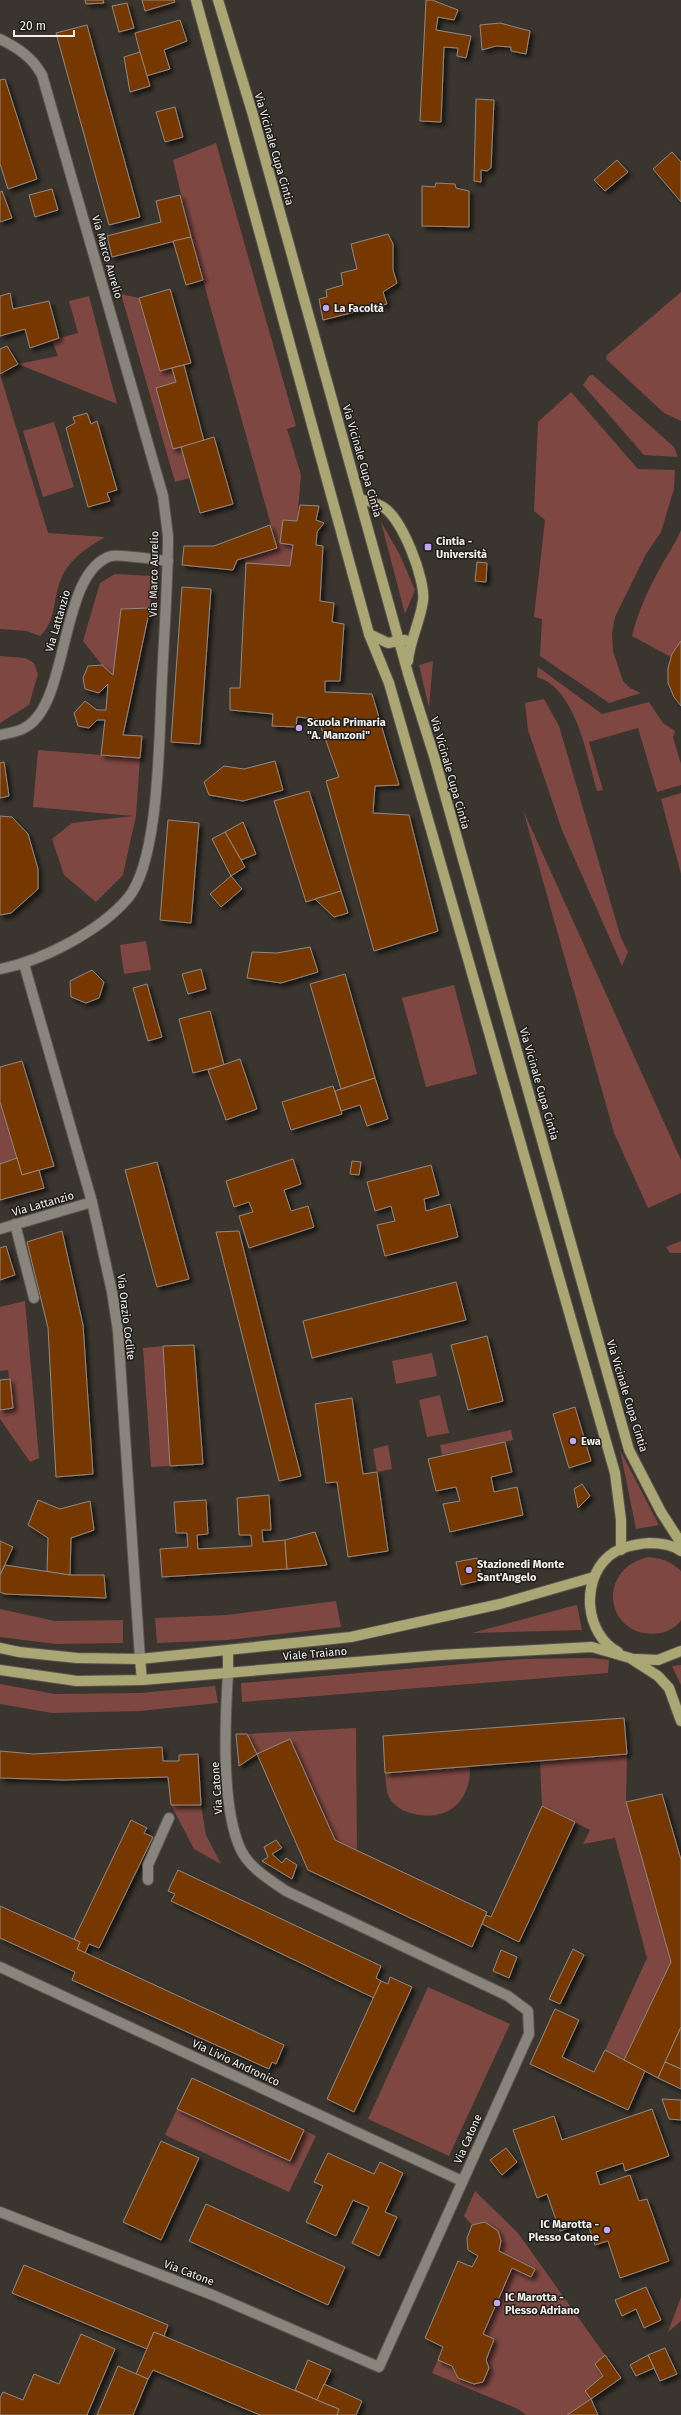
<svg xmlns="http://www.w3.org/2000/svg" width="681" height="2415" font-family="'Fira Sans',sans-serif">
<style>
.green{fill:#7e4742}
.building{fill:#773904;stroke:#928983;filter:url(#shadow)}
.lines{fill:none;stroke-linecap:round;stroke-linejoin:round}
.minor-casing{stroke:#58544e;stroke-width:12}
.major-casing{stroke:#58544e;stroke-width:12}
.minor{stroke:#89847c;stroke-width:10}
.major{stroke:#aba774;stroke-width:10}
.poi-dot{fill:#c5a6f0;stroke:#1f1d1a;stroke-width:1.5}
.labels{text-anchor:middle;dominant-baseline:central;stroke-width:3;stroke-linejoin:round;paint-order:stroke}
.street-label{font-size:11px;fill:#f4f1ed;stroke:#1f1d1a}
.poi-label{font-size:11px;font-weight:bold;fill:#f4f1ed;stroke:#1f1d1a;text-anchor:start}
</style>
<defs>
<filter id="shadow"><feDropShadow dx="3.5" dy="3.5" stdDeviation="2" flood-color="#0009"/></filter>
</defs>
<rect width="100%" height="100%" fill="#3a352e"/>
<g class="green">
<polygon points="216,143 296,426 287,429 301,475 297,521 283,520 280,542 293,545 290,566 246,563 243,558 277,547 191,237 173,160"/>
<polygon points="681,292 681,421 664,413 606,359 607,355"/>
<polygon points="121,294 139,298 160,371 172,368 176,382 156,388 181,447 190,478 175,482"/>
<polygon points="89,296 117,404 18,364 58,356 52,340 78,333 69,301"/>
<path d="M0,374l48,159 57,4c-18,11 -35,21 -44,42 -8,19 -5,43 -21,57l-13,-5 -27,-2z"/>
<polygon points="593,375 674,447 678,457 644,455 583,385 589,376"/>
<polygon points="571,392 638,469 675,470 674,489 661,532 646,554 615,617 612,633 613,651 623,681 630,688 641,693 609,703 540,656 542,619 534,617 545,520 534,511 538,422"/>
<polygon points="54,422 74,487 43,497 23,431"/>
<polygon points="381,522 400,555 415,590 405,614"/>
<path d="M681,530v111l-10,16 -39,-21c5,-22 16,-46 27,-66 7,-14 16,-25 22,-40z"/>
<polygon points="115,574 152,576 150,608 121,609 113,675 102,665 83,641 100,583"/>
<polygon points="0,656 25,658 34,663 38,674 29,705 0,723"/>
<polygon points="433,661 429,708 419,665"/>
<path d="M538,667l64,47 47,-12 14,21 12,8 -2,6 8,27v21l-24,7 -19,-64 -49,14 14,48 -6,1c-10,-34 -21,-103 -60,-114z"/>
<polygon points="544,699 559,726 621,938 628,952 622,966 562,830 528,730 525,703"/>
<polygon points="38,750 140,758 136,816 124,870 123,875 96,902 64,875 52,839 72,823 133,816 33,807"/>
<polygon points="681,793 681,874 661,799"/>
<polygon points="523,810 681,1160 681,1193 648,1208 614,1133"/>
<polygon points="146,941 151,970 124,974 120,945"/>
<polygon points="454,985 477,1074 426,1087 402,998"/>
<polygon points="0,1102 17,1158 0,1164"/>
<polygon points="681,1241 681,1253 670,1253 666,1247"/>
<polygon points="25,1301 39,1458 30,1462 0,1419 0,1410 13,1408 8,1370 0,1371 0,1307"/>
<polygon points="163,1346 170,1466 151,1467 143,1348"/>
<polygon points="432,1353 437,1376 396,1384 392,1361"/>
<polygon points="440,1395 449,1433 427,1437 419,1400"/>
<polygon points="511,1430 513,1440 442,1455 440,1445"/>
<polygon points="388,1445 392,1469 377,1472 373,1449"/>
<polygon points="620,1450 659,1525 636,1529"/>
<path d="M648,1557c14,1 22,4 33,14v49c-3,6 -14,12 -20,13 -54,9 -68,-63 -13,-76z"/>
<polygon points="336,1601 341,1627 228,1640 157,1643 155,1618 227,1615"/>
<polygon points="577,1605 582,1630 472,1633 576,1605"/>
<polygon points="0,1609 55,1621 123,1620 123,1643 55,1644 0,1637"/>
<polygon points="592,1658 609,1660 608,1673 242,1702 241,1683 523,1659"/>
<polygon points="681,1665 681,1685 672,1666"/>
<polygon points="0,1684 55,1694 140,1693 215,1686 218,1703 140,1711 52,1713 0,1704"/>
<polygon points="356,1728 357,1850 335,1840 290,1739 257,1754 247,1734"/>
<polygon points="627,1754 626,1802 671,1962 624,2060 605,2050 647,1958 615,1838 583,1844 590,1830 542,1806 540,1761"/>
<path d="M470,1766c1,37 -24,57 -59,47 -9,-2 -18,-8 -22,-16 -3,-6 -3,-17 -4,-24z"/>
<polygon points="171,1805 201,1805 206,1835 221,1864 194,1849"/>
<polygon points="428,1987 510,2024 449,2156 368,2119"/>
<polygon points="177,2109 290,2160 304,2130 316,2136 289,2192 165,2135"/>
<polygon points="475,2191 518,2233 605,2355 595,2364 603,2376 586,2391 591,2399 567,2415 526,2415 518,2409 432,2373 438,2360 452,2366 458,2378 474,2384 483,2382 489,2368 486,2360 494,2339 483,2334 512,2268 531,2277 535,2269 499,2251 501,2241 498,2231 485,2222 472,2225 464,2216"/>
<polygon points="681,2297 681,2321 668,2332"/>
</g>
<g class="building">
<polygon points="85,0 103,0 104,3 86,4"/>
<polygon points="142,0 174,0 175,2 145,11"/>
<polygon points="426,0 432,0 458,10 454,20 438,17 436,30 471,36 466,58 457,56 458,48 444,47 441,122 420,121"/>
<polygon points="127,3 134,28 119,32 112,6"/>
<polygon points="180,20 187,41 164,50 170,69 146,76 135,33"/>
<polygon points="500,23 530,31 526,54 511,51 511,47 496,46 482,50 480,25"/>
<polygon points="87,25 140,217 109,225 56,33"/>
<polygon points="140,52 150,86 130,92 124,57"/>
<polygon points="5,79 37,179 8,189 0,164 0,80"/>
<polygon points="476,99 494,100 491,168 487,171 481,170 481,182 474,181"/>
<polygon points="175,107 183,137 165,142 156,112"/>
<polygon points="672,152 681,162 681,202 653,169"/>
<polygon points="617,160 628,172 605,191 594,180"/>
<polygon points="436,183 455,184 456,188 469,191 469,227 422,226 422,186 435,187"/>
<polygon points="52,189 58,210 35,217 29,195"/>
<polygon points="2,191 12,218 0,222 0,192"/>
<polygon points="180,195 191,237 112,257 107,236 161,222 156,201"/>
<polygon points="388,234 393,244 393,270 397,283 383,292 387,304 323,320 319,299 327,297 326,290 343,285 341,273 357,269 351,244"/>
<polygon points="191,237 203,280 186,285 173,241"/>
<polygon points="170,289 191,363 160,371 139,298"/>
<polygon points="10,293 13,309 49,301 59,338 30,348 25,329 0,336 0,296"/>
<polygon points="7,346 18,364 0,374 0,349"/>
<polygon points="184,365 204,441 173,449 156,388 176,382 172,368"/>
<polygon points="87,413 91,424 97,421 117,490 107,493 110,501 88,507 66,428 75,423 73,417"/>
<polygon points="214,437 233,504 200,513 181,447"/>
<polygon points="300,505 319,506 316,520 324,523 317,532 316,545 323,546 320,601 334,603 332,622 344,624 340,681 325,681 325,692 372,694 399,785 375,786 373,813 409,815 438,931 374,951 326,781 339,777 318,719 297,717 296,727 272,726 273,714 230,710 230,688 240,688 246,563 290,566 293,545 280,543 283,520 297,521"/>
<polygon points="270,525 277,548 237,560 233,570 182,565 184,546 214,546"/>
<polygon points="477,562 487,563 486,582 475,581"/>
<polygon points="182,587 211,589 200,744 171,742"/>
<polygon points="150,608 123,735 142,736 140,758 101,755 105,720 97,720 89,728 78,726 74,713 85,701 97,710 106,710 108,684 99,693 85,689 83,678 88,666 102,665 113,675 121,609"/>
<polygon points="681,641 681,706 674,697 668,683 668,668 672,654"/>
<polygon points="275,761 283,790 243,801 209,795 204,782 224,766 244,769"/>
<polygon points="4,762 9,796 0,798 0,763"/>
<polygon points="309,791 341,891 306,902 274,801"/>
<polygon points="0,816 12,817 28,834 38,869 38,889 11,913 0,915"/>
<polygon points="168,820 199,823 191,923 160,920"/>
<polygon points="243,822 256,854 241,860 225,832"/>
<polygon points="225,832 245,867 231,876 212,839"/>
<polygon points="231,876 242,889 221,907 210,894"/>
<polygon points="341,891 348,913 334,917 315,899"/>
<polygon points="310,947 318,972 281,983 247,978 252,952 277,953"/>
<polygon points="201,969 206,989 188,994 182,974"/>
<polygon points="92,970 104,982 99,998 86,1003 71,997 70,981"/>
<polygon points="345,974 375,1078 341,1089 310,984"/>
<polygon points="147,984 162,1037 148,1041 133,988"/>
<polygon points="210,1011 224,1065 193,1073 179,1019"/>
<polygon points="240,1059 257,1109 226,1120 208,1070"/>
<polygon points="22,1061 54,1166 22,1175 0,1102 0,1067"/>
<polygon points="375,1078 388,1119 367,1126 360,1105 341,1111 335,1091"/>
<polygon points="333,1086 342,1114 291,1130 282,1102"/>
<polygon points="17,1158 22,1175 39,1170 44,1188 0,1200 0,1164"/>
<polygon points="293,1159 301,1184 284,1190 291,1211 308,1206 314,1227 249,1248 239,1216 253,1212 249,1202 234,1207 226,1181"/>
<polygon points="352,1161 361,1162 359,1175 350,1174"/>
<polygon points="157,1162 189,1279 157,1287 125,1170"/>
<polygon points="431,1165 439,1195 424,1199 426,1211 450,1204 458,1237 385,1256 377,1225 395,1221 391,1206 375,1211 367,1182"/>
<polygon points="62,1231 83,1325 93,1474 56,1477 48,1328 27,1242"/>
<polygon points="239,1231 271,1359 301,1476 279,1481 216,1232"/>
<polygon points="6,1246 15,1275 0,1280 0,1248"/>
<polygon points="456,1282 466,1320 312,1358 303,1321"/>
<polygon points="487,1336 503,1401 468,1410 451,1345"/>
<polygon points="194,1345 203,1464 170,1466 163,1346"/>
<polygon points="10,1379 13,1408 0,1410 0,1380"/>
<polygon points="352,1398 363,1474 377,1472 388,1551 348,1557 337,1482 326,1483 315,1404"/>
<polygon points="575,1407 591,1461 569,1468 553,1414"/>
<polygon points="505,1442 512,1472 491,1477 494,1492 517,1487 523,1515 450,1532 443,1504 460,1501 456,1487 436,1491 428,1459"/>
<polygon points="582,1484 590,1496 578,1508 574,1489"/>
<polygon points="269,1495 271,1530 262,1530 263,1542 285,1540 287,1569 162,1577 160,1549 188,1547 187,1533 176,1533 174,1502 206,1500 208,1534 197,1535 198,1549 252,1546 251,1535 239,1535 237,1498"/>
<polygon points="38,1500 60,1509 90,1501 94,1530 71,1538 70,1575 47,1572 48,1538 28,1525"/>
<polygon points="315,1532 327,1565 287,1569 285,1540"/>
<polygon points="0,1541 13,1547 0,1575"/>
<polygon points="477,1558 482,1580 461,1585 456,1562"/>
<polygon points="5,1565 70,1575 104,1575 106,1598 5,1594 0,1592 0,1575"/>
<polygon points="624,1718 627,1754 385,1773 383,1736"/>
<polygon points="236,1734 247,1734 257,1754 239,1766"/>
<polygon points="290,1739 335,1840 487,1912 472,1947 308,1870 257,1754"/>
<polygon points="162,1747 163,1761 179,1761 179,1755 198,1754 201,1805 171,1805 168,1777 64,1780 0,1778 0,1751 33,1754"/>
<polygon points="662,1794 681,1860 681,2027 658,2078 624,2060 671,1962 626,1802"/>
<polygon points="542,1806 575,1822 519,1942 482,1924 486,1915 491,1917"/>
<polygon points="131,1820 147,1828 144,1833 153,1837 99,1948 89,1944 85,1953 77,1949 80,1942 74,1939"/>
<polygon points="276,1840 282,1848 272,1854 282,1863 286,1858 297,1865 292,1879 262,1861 268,1857 264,1847"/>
<polygon points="178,1870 381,1966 376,1978 381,1981 374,1998 171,1901 175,1894 168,1891"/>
<polygon points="0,1906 80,1942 77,1949 284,2045 276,2064 272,2062 269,2069 72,1980 75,1972 0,1938"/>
<polygon points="573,1949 584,1955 560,2004 549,1999"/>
<polygon points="501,1950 517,1957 509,1978 493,1971"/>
<polygon points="390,1977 412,1987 354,2112 327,2099 381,1981 388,1984"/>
<polygon points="555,2009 579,2020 562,2057 594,2072 605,2050 645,2071 628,2110 530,2064"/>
<polygon points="681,2027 681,2069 665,2062"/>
<polygon points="665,2062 681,2069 681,2089 658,2078"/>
<polygon points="192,2078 304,2130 290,2161 177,2109"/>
<polygon points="662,2099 681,2100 681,2120 669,2119"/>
<polygon points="652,2109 669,2156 625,2171 623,2163 596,2172 600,2185 630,2175 639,2201 647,2199 669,2261 620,2278 608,2241 595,2245 587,2222 560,2231 547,2194 537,2198 513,2130 554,2116 562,2140"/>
<polygon points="161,2141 199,2158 161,2240 123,2222"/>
<polygon points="506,2148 517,2162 502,2175 490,2160"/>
<polygon points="328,2153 374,2174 380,2162 403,2173 385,2212 397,2217 379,2256 352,2243 369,2207 353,2200 336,2236 306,2222 323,2186 314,2182"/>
<polygon points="206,2204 345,2267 328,2305 189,2241"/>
<polygon points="485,2222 498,2231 501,2241 499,2251 535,2269 531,2277 512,2268 483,2334 494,2339 486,2360 489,2368 483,2382 474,2384 458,2378 452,2366 438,2360 443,2347 425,2338 458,2261 472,2267 478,2256 468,2250 467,2238 472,2225"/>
<polygon points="24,2265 168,2325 164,2336 154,2332 147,2349 12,2293"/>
<polygon points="646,2287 661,2320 644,2328 636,2309 622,2316 615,2300"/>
<polygon points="154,2332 339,2409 337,2415 260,2415 153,2370 148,2379 136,2374"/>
<polygon points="81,2334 115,2349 87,2415 0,2415 0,2398 3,2392 23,2400 34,2374 59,2384"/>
<polygon points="665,2348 677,2374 660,2381 648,2355"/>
<polygon points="605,2355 621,2378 591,2399 585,2391 603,2376 595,2364"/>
<polygon points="648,2355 654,2368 636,2376 630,2365"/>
<polygon points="308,2360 331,2370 317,2400 295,2390"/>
<polygon points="118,2366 148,2379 133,2415 97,2415"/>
<polygon points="324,2384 362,2401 356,2415 337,2415 339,2409 317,2400"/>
<polygon points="591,2399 598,2415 567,2415"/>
</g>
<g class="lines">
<defs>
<g id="minor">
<path d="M0,39c18,9 32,18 42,36l121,421 5,40c0,48 -4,97 -6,145 -3,51 -2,179 -34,217 -28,33 -86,63 -128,71"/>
<path d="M0,735c8,-2 19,-3 26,-8 44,-25 33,-155 85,-171 9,-2 46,4 57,5"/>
<polyline points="24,964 92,1202 112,1292 118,1331 140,1659"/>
<polyline points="15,1224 34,1298"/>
<polyline points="0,1229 92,1202"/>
<polyline points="148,1880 148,1865 169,1818"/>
<polyline points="0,1967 462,2181"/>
<path d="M0,2212l215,84 164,71 150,-333 -1,-23 -20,-15 -222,-105c-16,-11 -38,-24 -46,-43 -19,-43 -15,-127 -12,-175"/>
</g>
<g id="major">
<polyline points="196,0 369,634 389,683 615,1473 621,1520 621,1550"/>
<polyline points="218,0 253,115 409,677 434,756 629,1450 661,1512 681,1543"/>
<path d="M360,499c7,2 17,4 23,8 19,11 43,73 40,94 -3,21 -13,39 -15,60"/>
<polyline points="369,634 388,643 405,640"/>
<polyline points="0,1648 19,1652 77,1658 140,1659 351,1637 500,1604 594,1577"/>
<path d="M618,1652c-33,-18 -38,-71 -9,-96 11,-9 26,-12 40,-13 10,0 24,2 32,8"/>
<polyline points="140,1659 142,1680"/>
<polyline points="635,1659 658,1660 681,1651"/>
<polyline points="0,1670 77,1681 142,1680 440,1655 592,1647 630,1658 658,1676 669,1688 681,1721"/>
<polyline points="228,1673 228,1650"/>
</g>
</defs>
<use href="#minor" class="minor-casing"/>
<use href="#major" class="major-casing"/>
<use href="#minor" class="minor"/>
<use href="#major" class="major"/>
</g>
<g class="poi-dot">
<circle cx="326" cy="308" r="4"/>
<rect x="424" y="543" width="8" height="8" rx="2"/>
<circle cx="299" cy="728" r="4"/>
<circle cx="573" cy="1441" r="4"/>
<circle cx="469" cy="1570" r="4"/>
<circle cx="607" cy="2230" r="4"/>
<circle cx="497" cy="2303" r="4"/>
</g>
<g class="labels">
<g class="street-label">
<text transform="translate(274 149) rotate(74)">Via Vicinale Cupa Cintia</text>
<text transform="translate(107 257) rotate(74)">Via Marco Aurelio</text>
<text transform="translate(362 461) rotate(74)">Via Vicinale Cupa Cintia</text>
<text transform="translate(154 574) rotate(-89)">Via Marco Aurelio</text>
<text transform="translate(58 621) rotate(-74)">Via Lattanzio</text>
<text transform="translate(450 773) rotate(74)">Via Vicinale Cupa Cintia</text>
<text transform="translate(539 1084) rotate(74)">Via Vicinale Cupa Cintia</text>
<text transform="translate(43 1204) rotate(-16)">Via Lattanzio</text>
<text transform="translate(126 1317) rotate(83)">Via Orazio Coclite</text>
<text transform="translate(627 1396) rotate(73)">Via Vicinale Cupa Cintia</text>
<text transform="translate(315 1654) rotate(-5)">Viale Traiano</text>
<text transform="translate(217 1788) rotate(-94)">Via Catone</text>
<text transform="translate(236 2063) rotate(25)">Via Livio Andronico</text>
<text transform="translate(468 2139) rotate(-66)">Via Catone</text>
<text transform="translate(189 2273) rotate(21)">Via Catone</text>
</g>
<g class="poi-label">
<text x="334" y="308">La Facoltà</text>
<text x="436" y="541">Cintia -<tspan x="436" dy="13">Università</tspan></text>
<text x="307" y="722">Scuola Primaria<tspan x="307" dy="13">"A. Manzoni"</tspan></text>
<text x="581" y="1441">Ewa</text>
<text x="477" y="1564">Stazionedi Monte<tspan x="477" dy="13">Sant'Angelo</tspan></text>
<text x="599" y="2224" text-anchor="end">IC Marotta -<tspan x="599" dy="13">Plesso Catone</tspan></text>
<text x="505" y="2297">IC Marotta -<tspan x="505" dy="13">Plesso Adriano</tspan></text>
</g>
</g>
<path d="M14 30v6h60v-6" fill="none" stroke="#f4f1ed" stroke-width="2"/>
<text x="20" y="30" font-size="12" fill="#f4f1ed" stroke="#1f1d1a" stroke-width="3" paint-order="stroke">20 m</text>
</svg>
